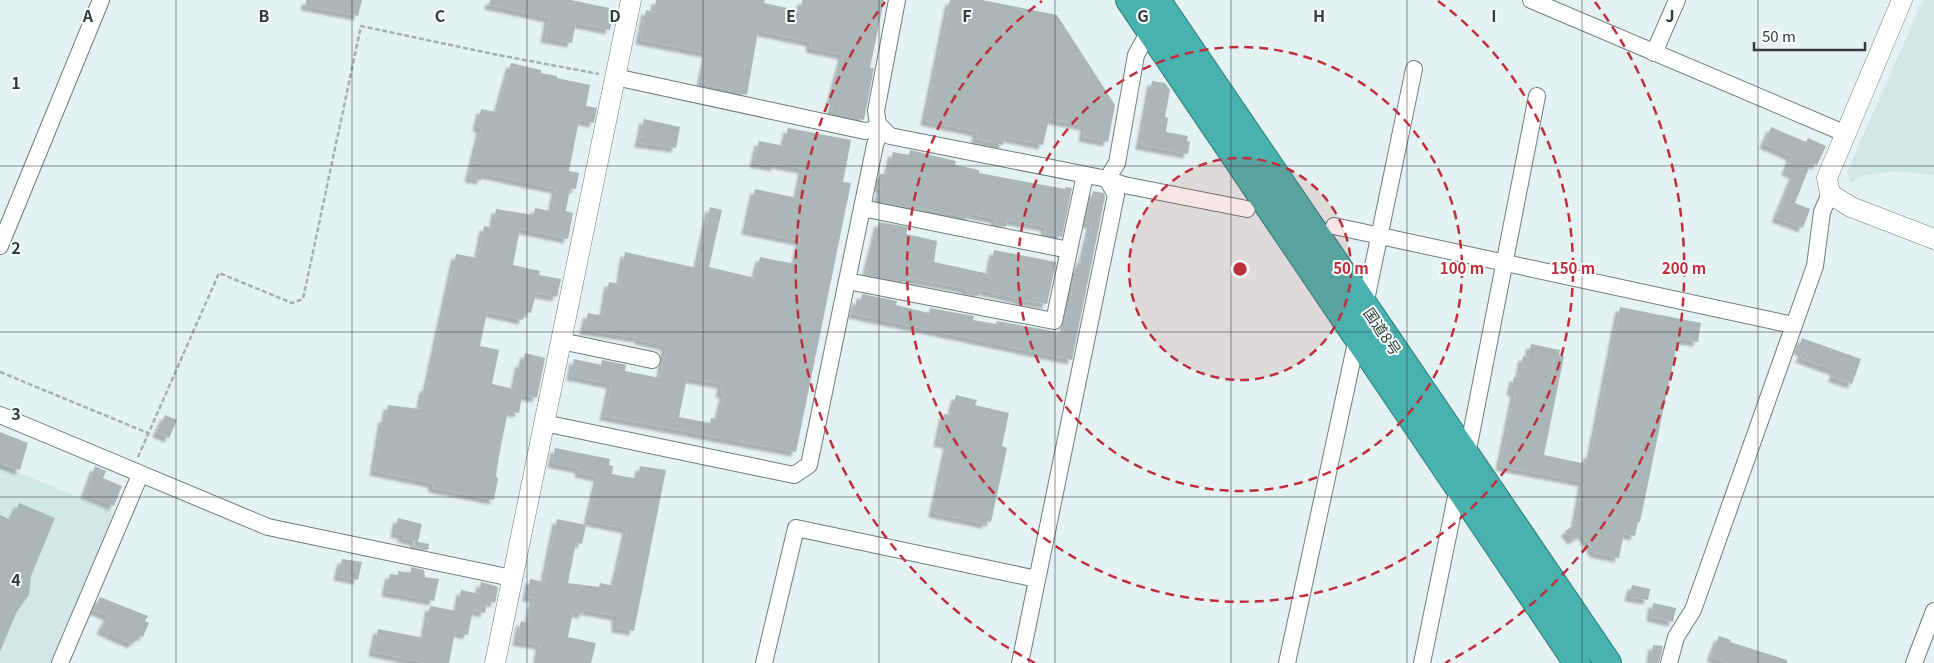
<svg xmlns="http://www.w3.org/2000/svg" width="1934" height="663" font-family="Georgia,'Noto Sans JP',serif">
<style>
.built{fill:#d1e8e6}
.building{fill:#aab7b6;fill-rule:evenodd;filter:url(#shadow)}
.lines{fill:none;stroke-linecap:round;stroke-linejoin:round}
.minor-casing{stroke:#707c7b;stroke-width:18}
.tertiary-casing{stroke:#707c7b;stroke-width:21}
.trunk-casing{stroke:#257c78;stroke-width:28}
.path{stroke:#a5afaf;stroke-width:2.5;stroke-dasharray:5 2.5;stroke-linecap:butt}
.minor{stroke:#fff;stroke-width:16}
.tertiary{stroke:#fff;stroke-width:20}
.trunk{stroke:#4ab2ae;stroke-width:26}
.grid{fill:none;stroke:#353a3a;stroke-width:1;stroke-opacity:0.55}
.ring{fill:none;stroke:#be2e3d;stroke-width:2.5;stroke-dasharray:9 6}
.labels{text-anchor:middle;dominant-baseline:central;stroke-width:4;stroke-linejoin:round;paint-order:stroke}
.street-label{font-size:15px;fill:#353a3a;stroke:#f4fffe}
.grid-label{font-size:16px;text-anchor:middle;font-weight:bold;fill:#353a3a;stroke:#f4fffe;stroke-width:4;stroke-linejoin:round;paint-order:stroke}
.centre{fill:#be2e3d;stroke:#f4fffe;stroke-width:2.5}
.ring-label{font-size:15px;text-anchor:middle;font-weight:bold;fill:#be2e3d;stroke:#f4fffe;stroke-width:4;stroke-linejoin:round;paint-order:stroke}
</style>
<defs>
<filter id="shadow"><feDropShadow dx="-4.5" dy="4.5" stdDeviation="1" flood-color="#0004"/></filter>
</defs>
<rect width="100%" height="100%" fill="#e4f2f1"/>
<g class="built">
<polygon points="1923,0 1934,0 1934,175 1894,171 1862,176 1851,183 1847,172"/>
<polygon points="0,465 112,511 113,515 52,663 0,663"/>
</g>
<g class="building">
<polygon points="306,0 362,0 358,16 306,6"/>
<polygon points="490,0 571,0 614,9 610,30 576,23 572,43 545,38 549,18 489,5"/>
<polygon points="656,0 765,0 764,3 801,11 802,0 884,0 870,68 874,68 864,120 831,113 834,100 831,99 843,55 810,48 811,42 758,31 747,95 701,83 707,53 640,40 646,10 654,12"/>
<polygon points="950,0 982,0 1057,15 1115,105 1108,142 1083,137 1085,126 1049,119 1043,145 1005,137 1003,145 976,139 977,132 925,121"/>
<polygon points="511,63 541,70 541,73 557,76 557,78 590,85 586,106 597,108 594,123 579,120 569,171 579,173 576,189 570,188 566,211 573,213 568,239 520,229 513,265 540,271 539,275 561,279 557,297 536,293 531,313 525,311 523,320 487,312 480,346 499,350 492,384 514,389 520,362 523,363 525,353 545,358 537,398 522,395 519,413 508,411 499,456 496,476 498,479 494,500 433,488 432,483 374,471 383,418 386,418 388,405 420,409 424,387 427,387 456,254 478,258 484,226 493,228 496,209 534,215 535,208 552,211 556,189 484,174 481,180 469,178 481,128 477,127 481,109 497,112"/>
<polygon points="1152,81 1165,83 1170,90 1165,117 1168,118 1166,132 1188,136 1187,141 1190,142 1188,154 1140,145"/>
<polygon points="644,119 680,127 676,148 639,143"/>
<polygon points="1771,127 1806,142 1808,138 1826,146 1817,165 1811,163 1795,203 1810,209 1803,228 1776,218 1794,174 1786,171 1791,156 1764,144"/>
<path d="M788,128l63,12 -8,42 8,1 -55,269 -192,-36 7,-32 -40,-8 3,-17 27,6 1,-5 11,2 13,3 -1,6 35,7 6,-32 -27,-6v-2l-55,-8 4,-17 15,3 6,-34 11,2 5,-32 72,16 13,-61 12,3 -13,57 46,11 5,-21 35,7 5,-23 -54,-11 9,-41 42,9 6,-29 -27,-5 -1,3 -21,-4 5,-22 25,5zM687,378l35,6 -2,9 4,1 -6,25 -7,-1 -1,5 -31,-6z"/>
<polygon points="910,150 956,161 955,165 979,170 979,173 1065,189 1066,187 1072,188 1062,237 1044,233 1046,227 1014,221 1008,220 1006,227 995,225 996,219 971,214 970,218 882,202 883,199 879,198 881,188 878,187 880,174 887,175 893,152 909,155"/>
<polygon points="1093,191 1104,193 1105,197 1072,360 853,314 857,299 861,300 862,294 897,301 896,305 929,313 930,308 974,316 973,320 996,324 997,321 1063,333 1076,266 1080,267 1081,259 1083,259 1091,224 1085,223"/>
<polygon points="879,222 908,227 906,234 937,241 934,262 989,274 994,250 1056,262 1047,304 1019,300 1019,299 980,290 978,296 966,294 967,289 942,284 906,278 906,282 866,275"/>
<polygon points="1620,307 1701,323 1698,342 1678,339 1640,522 1638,522 1635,536 1624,534 1619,558 1595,553 1582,534 1572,540 1565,531 1575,525 1583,482 1500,466 1515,392 1511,391 1514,377 1519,378 1523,356 1528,357 1531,344 1560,350 1559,355 1564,356 1544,455 1586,464 1588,454 1591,454"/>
<polygon points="1802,338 1861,359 1852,384 1832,377 1835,371 1800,358 1803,352 1798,350"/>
<polygon points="956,395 977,400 975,405 1009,413 1002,446 1007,448 1000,481 991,522 987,521 986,524 933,513 948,444 938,442 944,414 951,415"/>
<polygon points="165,415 177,420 169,438 157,433"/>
<polygon points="0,432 28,443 20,470 0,463"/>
<polygon points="555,448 610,459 609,465 613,466 612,474 638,479 640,466 666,470 634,631 616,628 616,616 584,610 583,614 573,612 568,637 596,643 591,663 537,663 540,645 517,641 521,621 528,623 534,598 527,597 530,579 544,582 557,519 586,525 582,544 576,543 568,583 599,587 600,583 614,586 627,529 588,521 598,477 579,473 580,469 552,463"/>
<polygon points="95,466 106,471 103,478 122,486 114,506 85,494"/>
<polygon points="19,503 55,518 31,576 29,595 17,611 0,652 0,515 11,520"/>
<polygon points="398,518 422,524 418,542 429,544 428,550 414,547 415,541 402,538 403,535 395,533"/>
<polygon points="342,559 362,562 358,580 338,576"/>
<polygon points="411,567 424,570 425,577 439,579 434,601 386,592 390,574 398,575 398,571 411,573"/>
<polygon points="481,582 496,586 498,588 495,603 487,601 485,613 473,610 468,635 455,632 449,663 426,663 373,652 378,629 424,638 430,606 457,611 461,590 479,594"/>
<polygon points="1632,585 1650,589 1648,600 1629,597"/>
<polygon points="100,597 148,616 145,621 149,623 143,637 140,636 132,644 101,630 108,616 94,610"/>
<polygon points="1653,603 1676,608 1673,622 1651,617"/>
<polygon points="1719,636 1731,640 1730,642 1787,660 1787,663 1727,663 1711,657"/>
<polygon points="1653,645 1663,646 1659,663 1650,663"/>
</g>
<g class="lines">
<defs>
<g id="minor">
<polyline points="897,0 876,111 878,124 890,136 1107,179 1117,163 1136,55 1149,31"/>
<polyline points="1531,0 1844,133"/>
<polyline points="1654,53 1677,0"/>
<polyline points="615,77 865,131 881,128"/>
<polyline points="1107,179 1124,185 1247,209"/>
<polyline points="862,208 1069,250"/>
<polyline points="1334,226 1793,325"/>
<polyline points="0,246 101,0"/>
<polyline points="847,281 1054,321 1085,175"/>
<polyline points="1365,305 1414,69"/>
<polyline points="561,341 652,360"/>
<polyline points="0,415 268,527 512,578"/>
<polyline points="544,423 794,475 809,465 875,145 881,128"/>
<polyline points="1467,455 1537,96"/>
<polyline points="60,663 140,475"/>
<polyline points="764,663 796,528 1037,579"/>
<polyline points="1020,663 1116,195 1107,179"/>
<polyline points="1287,663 1357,338"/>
<polyline points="1422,663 1458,487"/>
<polyline points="1669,663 1676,637 1693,610 1815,266 1822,212 1830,194"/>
<polyline points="1914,663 1934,611"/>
</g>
<g id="tertiary">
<polyline points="1902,0 1827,178 1830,194 1851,207 1934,239"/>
<polyline points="495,663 631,0"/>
</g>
<g id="trunk">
<polyline points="1129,0 1577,663"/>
<polyline points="1157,0 1608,663"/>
</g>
</defs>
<use href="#minor" class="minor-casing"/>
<use href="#tertiary" class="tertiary-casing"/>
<use href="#trunk" class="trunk-casing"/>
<g class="path">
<polyline points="0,372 148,433"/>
<polyline points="138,457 219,273 292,303 303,299 361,26 493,54 599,74"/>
</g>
<use href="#minor" class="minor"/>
<use href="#tertiary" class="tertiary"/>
<use href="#trunk" class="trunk"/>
</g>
<path class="grid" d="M176,0v663M352,0v663M527,0v663M703,0v663M879,0v663M1055,0v663M1231,0v663M1407,0v663M1582,0v663M1758,0v663M0,166h1934M0,332h1934M0,497h1934"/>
<circle cx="1240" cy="269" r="111" fill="#be2e3d" fill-opacity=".12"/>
<g class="ring">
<circle cx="1240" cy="269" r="111"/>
<circle cx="1240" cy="269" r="222"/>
<path d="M1438 1A333 333 0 1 1 1042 1"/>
<path d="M1035 663A444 444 0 0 1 885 2M1595 2A444 444 0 0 1 1445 663"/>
</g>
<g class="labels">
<g class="street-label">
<text transform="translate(1383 331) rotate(56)">国道8号</text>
</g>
</g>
<g class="grid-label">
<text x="88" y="22">A</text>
<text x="264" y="22">B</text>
<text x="440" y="22">C</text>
<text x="615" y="22">D</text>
<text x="791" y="22">E</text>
<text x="967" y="22">F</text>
<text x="1143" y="22">G</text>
<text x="1319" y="22">H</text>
<text x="1494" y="22">I</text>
<text x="1670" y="22">J</text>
<text x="16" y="89">1</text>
<text x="16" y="254">2</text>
<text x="16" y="420">3</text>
<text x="16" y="586">4</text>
</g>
<circle cx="1240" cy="269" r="8" class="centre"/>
<g class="ring-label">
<text x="1351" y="274">50 m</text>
<text x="1462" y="274">100 m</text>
<text x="1573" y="274">150 m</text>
<text x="1684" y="274">200 m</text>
</g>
<path d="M1754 42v8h111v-8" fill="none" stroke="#353a3a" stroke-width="2.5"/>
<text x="1762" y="42" font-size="15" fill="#353a3a" stroke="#f4fffe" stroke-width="4" paint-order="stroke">50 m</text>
</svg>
